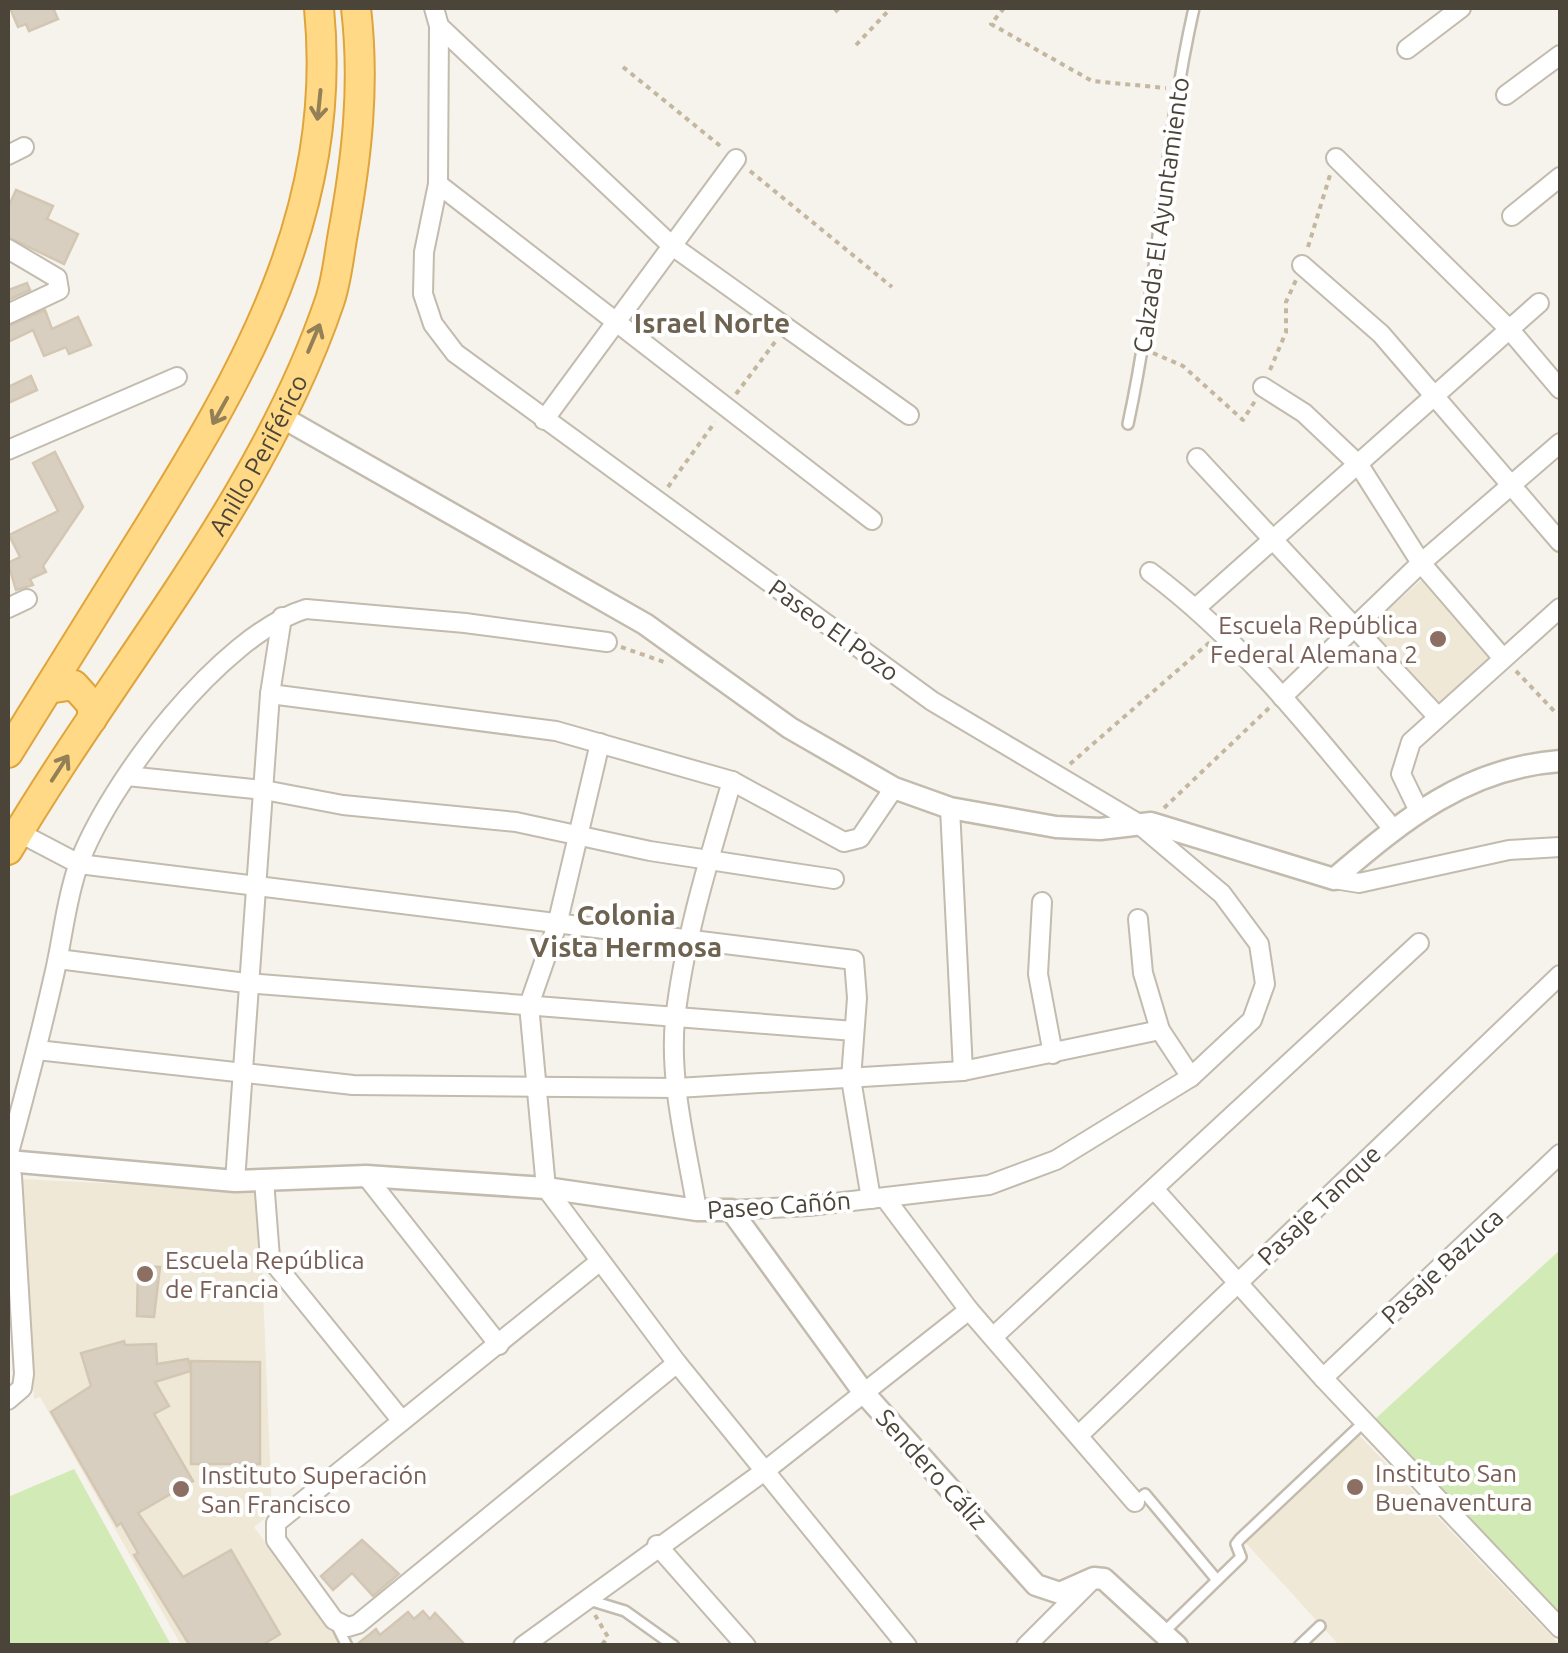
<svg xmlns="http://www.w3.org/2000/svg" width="1568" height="1653" font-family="Ubuntu,sans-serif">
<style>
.education{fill:#efe8d6}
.green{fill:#d2eab5}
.building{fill:#d8cfc1;stroke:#d3c7b4;stroke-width:2.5}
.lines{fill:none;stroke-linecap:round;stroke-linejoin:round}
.service-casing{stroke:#c2bbae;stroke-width:14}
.minor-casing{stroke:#c2bbae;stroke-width:22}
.tertiary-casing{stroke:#c2bbae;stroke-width:25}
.trunk-casing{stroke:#e0a43c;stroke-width:32}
.path{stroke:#c4b79f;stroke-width:4;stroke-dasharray:5 5;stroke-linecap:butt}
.service{stroke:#fff;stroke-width:9}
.minor{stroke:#fff;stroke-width:18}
.tertiary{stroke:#fff;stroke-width:20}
.trunk{stroke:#ffd985;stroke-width:28}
.oneway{stroke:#938057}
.education-dot{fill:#8d6e63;stroke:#fff;stroke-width:4}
.labels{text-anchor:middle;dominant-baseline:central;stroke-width:8;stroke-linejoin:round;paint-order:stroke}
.street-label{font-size:25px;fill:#4b4439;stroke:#fff}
.education-label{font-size:25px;fill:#785e54;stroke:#fff;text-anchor:start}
.neighbourhood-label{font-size:28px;font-weight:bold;fill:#6e6250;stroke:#fff}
</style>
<rect width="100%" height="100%" fill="#f6f3ec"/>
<g class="education">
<polygon points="1436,567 1506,650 1440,710 1369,627"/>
<polygon points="21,1179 259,1191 272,1513 254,1527 341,1645 181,1645 40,1397 34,1399"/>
<polygon points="1358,1434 1560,1645 1339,1645 1243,1540"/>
</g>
<g class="green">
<polygon points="1560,1250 1560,1617 1374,1420"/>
<polygon points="74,1469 171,1645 8,1645 8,1497"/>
</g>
<g class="building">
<polygon points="10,8 53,8 58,19 29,31 26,24 18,27"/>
<polygon points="16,190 53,206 47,219 78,234 64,264 8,237 8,208"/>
<polygon points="27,283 30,290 8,300 8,290"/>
<polygon points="45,310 52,329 78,317 91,345 69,354 66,347 44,356 33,330 8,342 8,326"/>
<polygon points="31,376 37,390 8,403 8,387"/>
<polygon points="55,452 83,507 43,566 46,572 30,579 33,585 16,590 8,563 20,557 9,535 58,511 33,463"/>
<polygon points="138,1266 160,1267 154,1317 137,1316"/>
<polygon points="124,1341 125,1345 156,1344 157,1364 188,1359 191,1371 155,1382 169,1406 154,1414 193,1481 138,1513 183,1577 231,1550 280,1634 261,1646 190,1646 134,1555 138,1553 121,1523 117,1526 51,1412 91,1386 81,1353"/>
<polygon points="191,1361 260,1362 260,1464 191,1464"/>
<polygon points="362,1540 399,1574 373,1596 352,1573 333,1590 321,1576"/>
<polygon points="423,1611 430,1619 435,1613 466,1646 355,1646 376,1629 380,1635 408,1612 414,1619"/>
</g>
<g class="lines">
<defs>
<g id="service">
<path d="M1128,424c30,-138 35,-279 66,-416"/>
<polyline points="1135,1502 1145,1494 1217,1580"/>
<polyline points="589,1600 625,1611 674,1646"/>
<polyline points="337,1626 347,1646"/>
<polyline points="1164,1632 1241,1557 1236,1544 1240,1539 1364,1422"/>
<polyline points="1299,1646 1320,1626"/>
</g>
<g id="minor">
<polyline points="434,8 439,26 438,184 424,252 423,294 433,324 455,353 932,701 1139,824 1222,894 1259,944 1265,984 1252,1020 1191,1077 1056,1160 989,1185 809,1206 731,1210"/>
<polyline points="439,26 671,245 909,415"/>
<polyline points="1407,49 1461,8"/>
<polyline points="1506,95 1560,55"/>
<polyline points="8,155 24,147"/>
<polyline points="1336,158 1510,330 1560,389"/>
<polyline points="438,184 872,520"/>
<polyline points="1512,216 1560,177"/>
<polyline points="8,249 57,278 59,290 8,314"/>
<polyline points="1302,265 1381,334 1560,542"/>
<polyline points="1263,387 1304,413 1359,465 1421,563 1502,657"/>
<polyline points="544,420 736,159"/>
<polyline points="8,450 177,377"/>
<polyline points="1197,458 1437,716"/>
<path d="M1150,572c95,71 168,166 243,257"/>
<polyline points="1197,607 1539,303"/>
<polyline points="8,608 27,599"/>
<polyline points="270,694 556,731 732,781 844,842 860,838 894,788"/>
<polyline points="1282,697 1421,563 1560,443"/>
<polyline points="600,743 557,925 529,1005 546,1188 677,1363 907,1646"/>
<polyline points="127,776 264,790 343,805 516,822 650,851 834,879"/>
<polyline points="950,808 963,1071"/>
<polyline points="1418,809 1401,774 1411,742 1560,608"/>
<polyline points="18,832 79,864 854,960 857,998 851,1079 871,1199"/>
<polyline points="1334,879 1359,883 1509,850 1560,847"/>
<polyline points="1042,902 1038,974 1053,1054"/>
<polyline points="58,959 246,983 854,1031"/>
<polyline points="1160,1030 1191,1077"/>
<polyline points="37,1050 353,1085 677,1088 963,1071 1160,1030 1143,973 1138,919"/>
<path d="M8,1156c17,-62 33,-123 47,-185 8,-35 11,-71 23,-105 30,-83 143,-231 228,-257l159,14 142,19"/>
<polyline points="8,1164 12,1176 24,1374 22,1388 8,1400"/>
<polyline points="366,1176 499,1345"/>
<polyline points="264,1180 270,1258 402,1421"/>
<polyline points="235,1181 270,694 282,617"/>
<polyline points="1154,1189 1323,1378 1560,1628"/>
<polyline points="885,1198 969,1310 1135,1502"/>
<path d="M697,1210c-10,-61 -28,-128 -22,-190 9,-81 34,-161 57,-239"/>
<polyline points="599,1262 276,1523 276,1540 334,1620 348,1627 358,1624 677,1363"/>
<polyline points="993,1337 1419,943"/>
<polyline points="1323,1378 1560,1154"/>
<polyline points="1079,1435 1560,975"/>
<polyline points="657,1545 746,1646"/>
<polyline points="523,1646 766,1470 969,1310"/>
<polyline points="1026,1646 1089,1583"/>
</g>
<g id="tertiary">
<path d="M280,416l365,208 145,104 104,60 56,20 106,19 44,2 51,-6 183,56c69,-59 132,-111 226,-118"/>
<polyline points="8,1161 235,1181 366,1176 546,1188 697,1210 731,1210 864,1393 1036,1585 1060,1593 1094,1578 1104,1579 1177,1646"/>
</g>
<g id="trunk">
<polyline points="48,689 74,685 92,705 92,719"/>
<path d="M8,753c44,-70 88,-141 132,-212 104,-167 199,-328 179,-533"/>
<path id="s1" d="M8,850c105,-179 255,-351 322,-550 7,-21 9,-45 13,-67 14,-76 22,-148 13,-225"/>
</g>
</defs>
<use href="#service" class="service-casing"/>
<use href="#minor" class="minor-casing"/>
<use href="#tertiary" class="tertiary-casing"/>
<use href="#trunk" class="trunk-casing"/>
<g class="path">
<polyline points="1004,8 991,24 1092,81 1166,88"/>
<polyline points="835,12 839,8"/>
<polyline points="856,45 891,8"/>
<polyline points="623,67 724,149"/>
<polyline points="750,171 892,287"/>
<polyline points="1308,247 1330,175"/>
<polyline points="1153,353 1183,366 1243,420 1255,401"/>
<polyline points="1270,370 1286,332 1286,302 1296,280"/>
<polyline points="736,394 775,342"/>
<polyline points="668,487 715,422"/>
<polyline points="621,647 664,662"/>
<polyline points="1516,671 1555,712"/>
<polyline points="1070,764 1210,642"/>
<polyline points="1164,808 1269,708"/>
<polyline points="595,1615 608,1637 601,1646"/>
</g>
<use href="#service" class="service"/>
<use href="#minor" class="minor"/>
<use href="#tertiary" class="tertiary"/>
<use href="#trunk" class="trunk"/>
</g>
<defs><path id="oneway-shaft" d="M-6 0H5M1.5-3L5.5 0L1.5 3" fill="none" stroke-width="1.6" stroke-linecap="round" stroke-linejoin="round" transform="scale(2.5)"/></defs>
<g class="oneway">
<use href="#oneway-shaft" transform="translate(319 105) rotate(96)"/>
<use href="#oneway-shaft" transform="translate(314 338) rotate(-67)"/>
<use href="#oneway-shaft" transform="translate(220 411) rotate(119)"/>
<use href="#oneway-shaft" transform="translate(60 768) rotate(-57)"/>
</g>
<g class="education-dot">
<circle cx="1438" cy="639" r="10"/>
<circle cx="145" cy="1274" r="10"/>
<circle cx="1355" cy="1487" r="10"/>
<circle cx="181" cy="1489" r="10"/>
</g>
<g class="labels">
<g class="street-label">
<text transform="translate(1161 215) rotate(-82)">Calzada El Ayuntamiento</text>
<text stroke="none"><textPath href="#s1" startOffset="468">Anillo Periférico</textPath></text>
<text transform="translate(834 630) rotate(36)">Paseo El Pozo</text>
<text transform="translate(779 1205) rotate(-4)">Paseo Cañón</text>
<text transform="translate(1319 1205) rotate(-44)">Pasaje Tanque</text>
<text transform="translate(1442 1266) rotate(-43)">Pasaje Bazuca</text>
<text transform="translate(932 1469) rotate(48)">Sendero Cáliz</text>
</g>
<g class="education-label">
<text x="1418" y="625" text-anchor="end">Escuela República<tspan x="1418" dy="29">Federal Alemana 2</tspan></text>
<text x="165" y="1260">Escuela República<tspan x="165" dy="29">de Francia</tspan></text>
<text x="1375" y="1473">Instituto San<tspan x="1375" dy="29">Buenaventura</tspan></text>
<text x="201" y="1475">Instituto Superación<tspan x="201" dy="29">San Francisco</tspan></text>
</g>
<g class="neighbourhood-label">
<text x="712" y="322">Israel Norte</text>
<text x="626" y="914">Colonia<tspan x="626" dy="32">Vista Hermosa</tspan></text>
</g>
</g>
<rect width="1568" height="1653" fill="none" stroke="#4b4439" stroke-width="20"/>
</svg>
